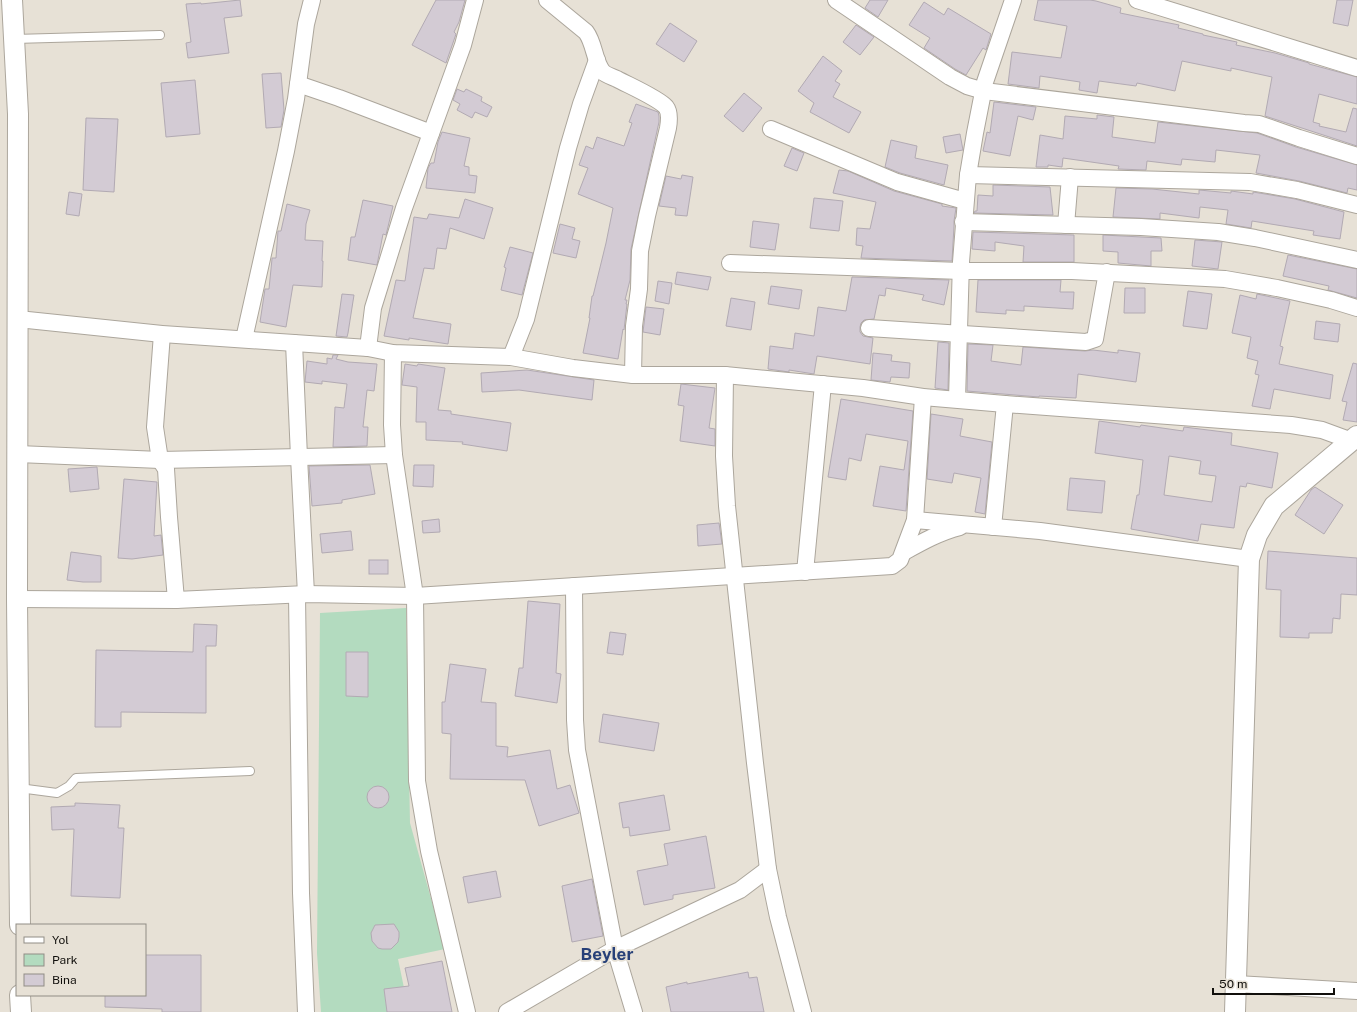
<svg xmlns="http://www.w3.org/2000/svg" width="1357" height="1012" font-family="'Public Sans',sans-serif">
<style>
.green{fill:#b3dbbf}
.building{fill:#d3cbd4;stroke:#b2aab3;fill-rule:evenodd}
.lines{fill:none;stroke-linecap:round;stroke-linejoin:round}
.service-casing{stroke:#aca69c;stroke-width:10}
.minor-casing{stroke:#aca69c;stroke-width:18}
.tertiary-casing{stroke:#aca69c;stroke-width:22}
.service{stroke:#fff;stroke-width:8}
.minor{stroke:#fff;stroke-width:16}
.tertiary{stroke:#fff;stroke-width:20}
.labels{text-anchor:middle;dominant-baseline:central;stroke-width:3.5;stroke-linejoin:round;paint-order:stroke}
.district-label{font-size:17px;font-weight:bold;fill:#274078;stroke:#e7e1d6}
</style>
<rect width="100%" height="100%" fill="#e7e1d6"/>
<polygon class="green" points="406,608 410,823 445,949 398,959 409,1012 321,1012 317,953 320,613"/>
<g class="building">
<polygon points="240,0 242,16 224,18 229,53 188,58 186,43 191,42 186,4 201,3 201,4"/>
<polygon points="436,0 465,0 459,22 454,32 456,34 446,63 412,45"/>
<polygon points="870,0 888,0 878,17 865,8"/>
<polygon points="1038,0 1090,0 1096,1 1121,8 1120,13 1179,25 1178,28 1203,34 1203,35 1237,42 1236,45 1275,53 1309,63 1309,64 1357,77 1357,104 1319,94 1313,122 1320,124 1319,126 1346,132 1353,108 1357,109 1357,146 1265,116 1272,77 1231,68 1231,71 1182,61 1175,91 1137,83 1136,86 1099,81 1097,93 1079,90 1080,82 1040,76 1039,88 1008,84 1012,52 1061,58 1067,26 1034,20"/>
<polygon points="1337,0 1353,0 1348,26 1333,23"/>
<polygon points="924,2 944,15 948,8 991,34 986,50 983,48 966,75 955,69 924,48 930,38 909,25"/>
<polygon points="670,23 697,41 684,62 656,44"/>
<polygon points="856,25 874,37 860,55 843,42"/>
<polygon points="823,56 842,71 835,81 840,84 833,97 861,112 849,133 810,112 814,103 798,91"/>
<polygon points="281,73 284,110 281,127 266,128 262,74"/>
<polygon points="195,80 200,134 166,137 161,83"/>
<polygon points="457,89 464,92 466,89 482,97 481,101 492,107 487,117 475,112 472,118 457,110 460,104 453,100"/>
<polygon points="744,93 762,108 743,132 724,116"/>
<polygon points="994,102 1036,107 1033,120 1018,116 1010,156 983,151 987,132 990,133"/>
<polygon points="636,104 658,112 659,116 659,122 631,249 630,280 625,300 627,300 626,304 627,304 624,330 623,329 618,359 583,353 590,318 589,318 592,296 593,296 606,243 613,208 578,194 588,168 579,165 586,146 593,149 597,137 624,146 632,123 629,122"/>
<polygon points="1097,115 1114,117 1112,137 1155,143 1158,122 1257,133 1296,147 1357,165 1357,190 1348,188 1347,193 1299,181 1256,173 1260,155 1216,150 1215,162 1182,159 1181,165 1147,161 1146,170 1118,169 1119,166 1063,158 1062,167 1048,165 1048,167 1036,167 1040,135 1063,139 1065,116 1097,119"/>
<polygon points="86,118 118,119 114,192 83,190"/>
<polygon points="442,132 470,138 464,166 469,167 469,175 477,176 475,193 426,188 428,168 431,163 434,163 438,142"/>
<polygon points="960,134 963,150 946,153 943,137"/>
<polygon points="891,140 917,146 915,158 948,165 944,185 900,173 885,167"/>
<polygon points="792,148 804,153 797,171 784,166"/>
<polygon points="839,170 848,171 894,191 942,204 942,206 956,208 954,221 954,226 952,261 861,258 863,246 856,245 857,228 870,229 876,202 833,193"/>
<polygon points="682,175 693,177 687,216 675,215 676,208 659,206 666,176 681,179"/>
<polygon points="993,185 1050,187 1053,215 974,213 975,211 977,211 978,195 993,196"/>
<polygon points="1116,188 1152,189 1199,194 1199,190 1231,193 1231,191 1253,194 1253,192 1295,199 1344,212 1340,239 1313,235 1314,231 1252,221 1251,228 1226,224 1228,210 1200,207 1199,218 1160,213 1160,219 1113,217"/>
<polygon points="69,192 82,194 79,216 66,214"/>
<polygon points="814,198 843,201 839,231 810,228"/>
<polygon points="465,199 493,208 484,239 450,228 446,249 437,248 434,269 424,268 413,318 451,324 448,344 409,338 409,340 384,336 396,280 405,281 414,217 427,219 429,214 459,218"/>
<polygon points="363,200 393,206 386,235 383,234 377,265 348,260 351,237 355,237"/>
<polygon points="287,204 310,210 306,224 305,240 323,241 322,261 323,261 322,287 293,285 286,327 260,322 265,289 269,289 272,259 272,258 276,258 278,231 281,231"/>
<polygon points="753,221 779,224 775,250 750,247"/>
<polygon points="560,224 575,228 572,239 580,241 576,258 553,253"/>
<polygon points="973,232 1074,235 1074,262 1023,262 1024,246 995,242 995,251 972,249"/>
<polygon points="1103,235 1161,238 1162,251 1151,251 1151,266 1118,263 1118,252 1103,251"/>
<polygon points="1195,240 1222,242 1218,269 1192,266"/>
<polygon points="510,247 533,253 522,295 501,290 506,268 504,267"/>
<polygon points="1288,255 1357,269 1357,298 1328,290 1329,286 1283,276"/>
<polygon points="677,272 711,277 708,290 675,284"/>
<polygon points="852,277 949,280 944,305 922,300 924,295 886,288 885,296 879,295 874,319 864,320 861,323 860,327 860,332 863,336 873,338 870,364 817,356 814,374 789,370 789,372 768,369 770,346 793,349 795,333 814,336 818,307 846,311"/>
<polygon points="978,280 1061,280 1060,292 1074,292 1073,309 1024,306 1024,311 1006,310 1006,314 976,312"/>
<polygon points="658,281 672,283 669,304 655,301"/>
<polygon points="771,286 802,290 799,309 768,304"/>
<polygon points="1125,288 1145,288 1145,313 1124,313"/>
<polygon points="1188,291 1212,294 1207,329 1183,326"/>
<polygon points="342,294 354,295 348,333 347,337 336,336"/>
<polygon points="1257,294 1290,301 1280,346 1283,347 1279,364 1333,375 1330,399 1274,389 1270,409 1252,406 1259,375 1255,374 1258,361 1247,358 1251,337 1232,333 1240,295 1256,299"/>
<polygon points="731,298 755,302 751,330 726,326"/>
<polygon points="646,307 664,309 660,335 643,332"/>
<polygon points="1316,321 1340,324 1338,342 1314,339"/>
<polygon points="938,342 949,343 948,390 935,388"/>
<polygon points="968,344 993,345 991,361 1021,365 1023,347 1085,351 1093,350 1118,353 1118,350 1140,353 1136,382 1078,374 1076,398 1039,396 1039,397 967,391"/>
<polygon points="873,353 892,355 891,361 910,363 909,378 891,377 890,382 871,380"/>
<polygon points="333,355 338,355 336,359 348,362 377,364 374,391 367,390 363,427 368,427 367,446 333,447 335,407 344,408 347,384 322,381 322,384 305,382 307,361 327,364 327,358 332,359"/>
<polygon points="1353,363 1357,364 1357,422 1343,420 1347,402 1342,401"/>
<polygon points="405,364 417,366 418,364 445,368 438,410 451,411 451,414 511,423 507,451 462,444 463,442 426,440 426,422 416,422 417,387 402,385"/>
<polygon points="527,370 594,380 592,400 519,390 482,392 481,373"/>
<polygon points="681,384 715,388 709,428 715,429 715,446 680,441 684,406 678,405"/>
<polygon points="841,399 913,411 906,511 873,506 880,466 904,470 908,441 866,434 861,461 849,458 846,480 828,477"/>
<polygon points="931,414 963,419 960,436 992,442 985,514 975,512 981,478 954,473 952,483 927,479"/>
<path d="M1099,421l41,6 1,-2 42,6 1,-4 48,6 -1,12 47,8 -6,35 -25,-5 -1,4 -6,-1 -6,42 -33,-4 -3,17 -67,-12 6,-34h2l4,-35 -48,-7zM1169,456l32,5 -2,13 17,2 -4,26 -48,-7z"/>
<polygon points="370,465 375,494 342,500 342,503 312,506 309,466"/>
<polygon points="414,465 434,465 433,487 413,486"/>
<polygon points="97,467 99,489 70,492 68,469"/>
<polygon points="1070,478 1105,481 1102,513 1067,510"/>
<polygon points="124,479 157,482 154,536 161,535 163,555 132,559 118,558"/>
<polygon points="1315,487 1343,505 1324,534 1295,515 1311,490"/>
<polygon points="439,519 440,532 423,533 422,521"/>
<polygon points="719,523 722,544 698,546 697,525"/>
<polygon points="351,531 353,550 322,553 320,534"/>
<polygon points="1268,551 1357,558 1357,595 1341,594 1340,619 1333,618 1332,633 1309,633 1309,638 1280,637 1281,590 1266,589"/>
<polygon points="71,552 101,556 101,582 83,582 67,580"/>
<rect x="369" y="560" width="19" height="14"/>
<polygon points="528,601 560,604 556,673 561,674 557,703 515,696 519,668 523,668"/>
<polygon points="194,624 217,625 216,646 206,646 206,713 121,712 121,727 95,727 96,650 193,652"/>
<polygon points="610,632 626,634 623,655 607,653"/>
<polygon points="346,652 368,652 368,697 346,696"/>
<polygon points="450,664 486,669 481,702 496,703 496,746 508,747 507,757 550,750 557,789 570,785 579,813 539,826 525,780 450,779 451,734 442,733 442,702 445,702"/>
<polygon points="603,714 659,723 654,751 599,742"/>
<circle cx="378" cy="797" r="11"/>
<polygon points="664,795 670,830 630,836 629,827 623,828 619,803"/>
<polygon points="75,803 120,805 118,828 124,828 120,898 71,896 74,829 52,830 51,807 75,806"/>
<polygon points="706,836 715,888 673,895 673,899 644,905 637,871 668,865 664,844"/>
<polygon points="496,871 501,897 468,903 463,877"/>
<polygon points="592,879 603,936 572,942 562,886"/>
<polygon points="394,924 399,932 399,937 398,942 391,949 382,949 378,948 372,941 371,933 375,925"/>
<polygon points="145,955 201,955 201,1012 162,1012 162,1009 105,1007 105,995 145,995"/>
<polygon points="442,961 452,1012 387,1012 384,989 409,986 405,968"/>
<polygon points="748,972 749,978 757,977 764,1012 671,1012 666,987 687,982 687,984"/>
</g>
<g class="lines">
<defs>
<g id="service">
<polyline points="14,39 160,35"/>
<polyline points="19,788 57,793 69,786 76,778 250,771"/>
</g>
<g id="minor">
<path d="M547,0l39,32c9,12 8,30 17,40 3,3 10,5 14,7 11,6 41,19 49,28 4,5 3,15 2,21l-21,88 -7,35 -1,38 -5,37 -1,49"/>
<polyline points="836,0 950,77 967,86 984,91 1244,123 1259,124 1299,138 1357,156"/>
<polyline points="1137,0 1357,68"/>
<polyline points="298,84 339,98 431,133"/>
<polyline points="771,129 897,182 965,201"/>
<polyline points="968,175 1250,182 1297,190 1357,205"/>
<polyline points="963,222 1141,227 1218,232 1255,238 1357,260"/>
<polyline points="1066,225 1070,177"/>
<polyline points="730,263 961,271 1072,271 1225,279 1277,288 1331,300 1357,308"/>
<polyline points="18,319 162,334 368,348 393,353 511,357 573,368 633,375 725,375 863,388 923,397 1005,404 1291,425 1322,430 1352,441"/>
<polyline points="869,328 1086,342 1095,339 1107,272"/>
<polyline points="162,334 155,427 160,460 166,469 169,517 176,600"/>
<polyline points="244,339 286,151 296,99 306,24 312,0"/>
<polyline points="294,343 299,457 306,594"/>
<polyline points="368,348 373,308 404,208 463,45 475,0"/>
<polyline points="393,353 392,425 394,455 415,596 417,781 429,851 467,1012"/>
<polyline points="511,357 526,319 568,148 581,104 597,60"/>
<polyline points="725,375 724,456 727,506 755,763 768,869 778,917 803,1012"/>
<polyline points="957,399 961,262 968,175 975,133 985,82 1013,0"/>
<polyline points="18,454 160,460 394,455"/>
<polyline points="915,520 1040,531 1249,559"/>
<polyline points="993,527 1005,404"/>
<path d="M904,552c18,-10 36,-20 56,-25"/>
<polyline points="805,572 823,384"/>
<polyline points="574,586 575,720 577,750 615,949 634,1012"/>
<polyline points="297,595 301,893 306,1012"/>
<polyline points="17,599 176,600 306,594 415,596 892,566 900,560 915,520 923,397"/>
<polyline points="1236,984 1357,991"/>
<polyline points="507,1012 615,949 740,890 768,869"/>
</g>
<g id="tertiary">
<polyline points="12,0 18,114 17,599 20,925"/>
<polyline points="20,995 21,1012"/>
<polyline points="1235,1012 1249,559 1257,535 1274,506 1357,436"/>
</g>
</defs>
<use href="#service" class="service-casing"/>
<use href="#minor" class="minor-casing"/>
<use href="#tertiary" class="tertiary-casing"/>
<use href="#service" class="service"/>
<use href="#minor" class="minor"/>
<use href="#tertiary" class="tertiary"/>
</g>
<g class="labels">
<g class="district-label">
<text x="607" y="954">Beyler</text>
</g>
</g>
<rect x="16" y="924" width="130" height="72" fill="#e7e1d6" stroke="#918d85"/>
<rect x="24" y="937" width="20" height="6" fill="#ffffff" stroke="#918d85"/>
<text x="52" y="944" font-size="12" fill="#110f0c">Yol</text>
<rect x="24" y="954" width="20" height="12" fill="#b3dbbf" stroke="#918d85"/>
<text x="52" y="964" font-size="12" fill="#110f0c">Park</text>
<rect x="24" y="974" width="20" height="12" fill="#d3cbd4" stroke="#918d85"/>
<text x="52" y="984" font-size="12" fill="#110f0c">Bina</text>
<path d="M1213 988v6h121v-6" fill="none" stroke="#110f0c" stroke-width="2"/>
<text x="1219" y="988" font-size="12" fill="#110f0c" stroke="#e7e1d6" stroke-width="3" paint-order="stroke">50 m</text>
</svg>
